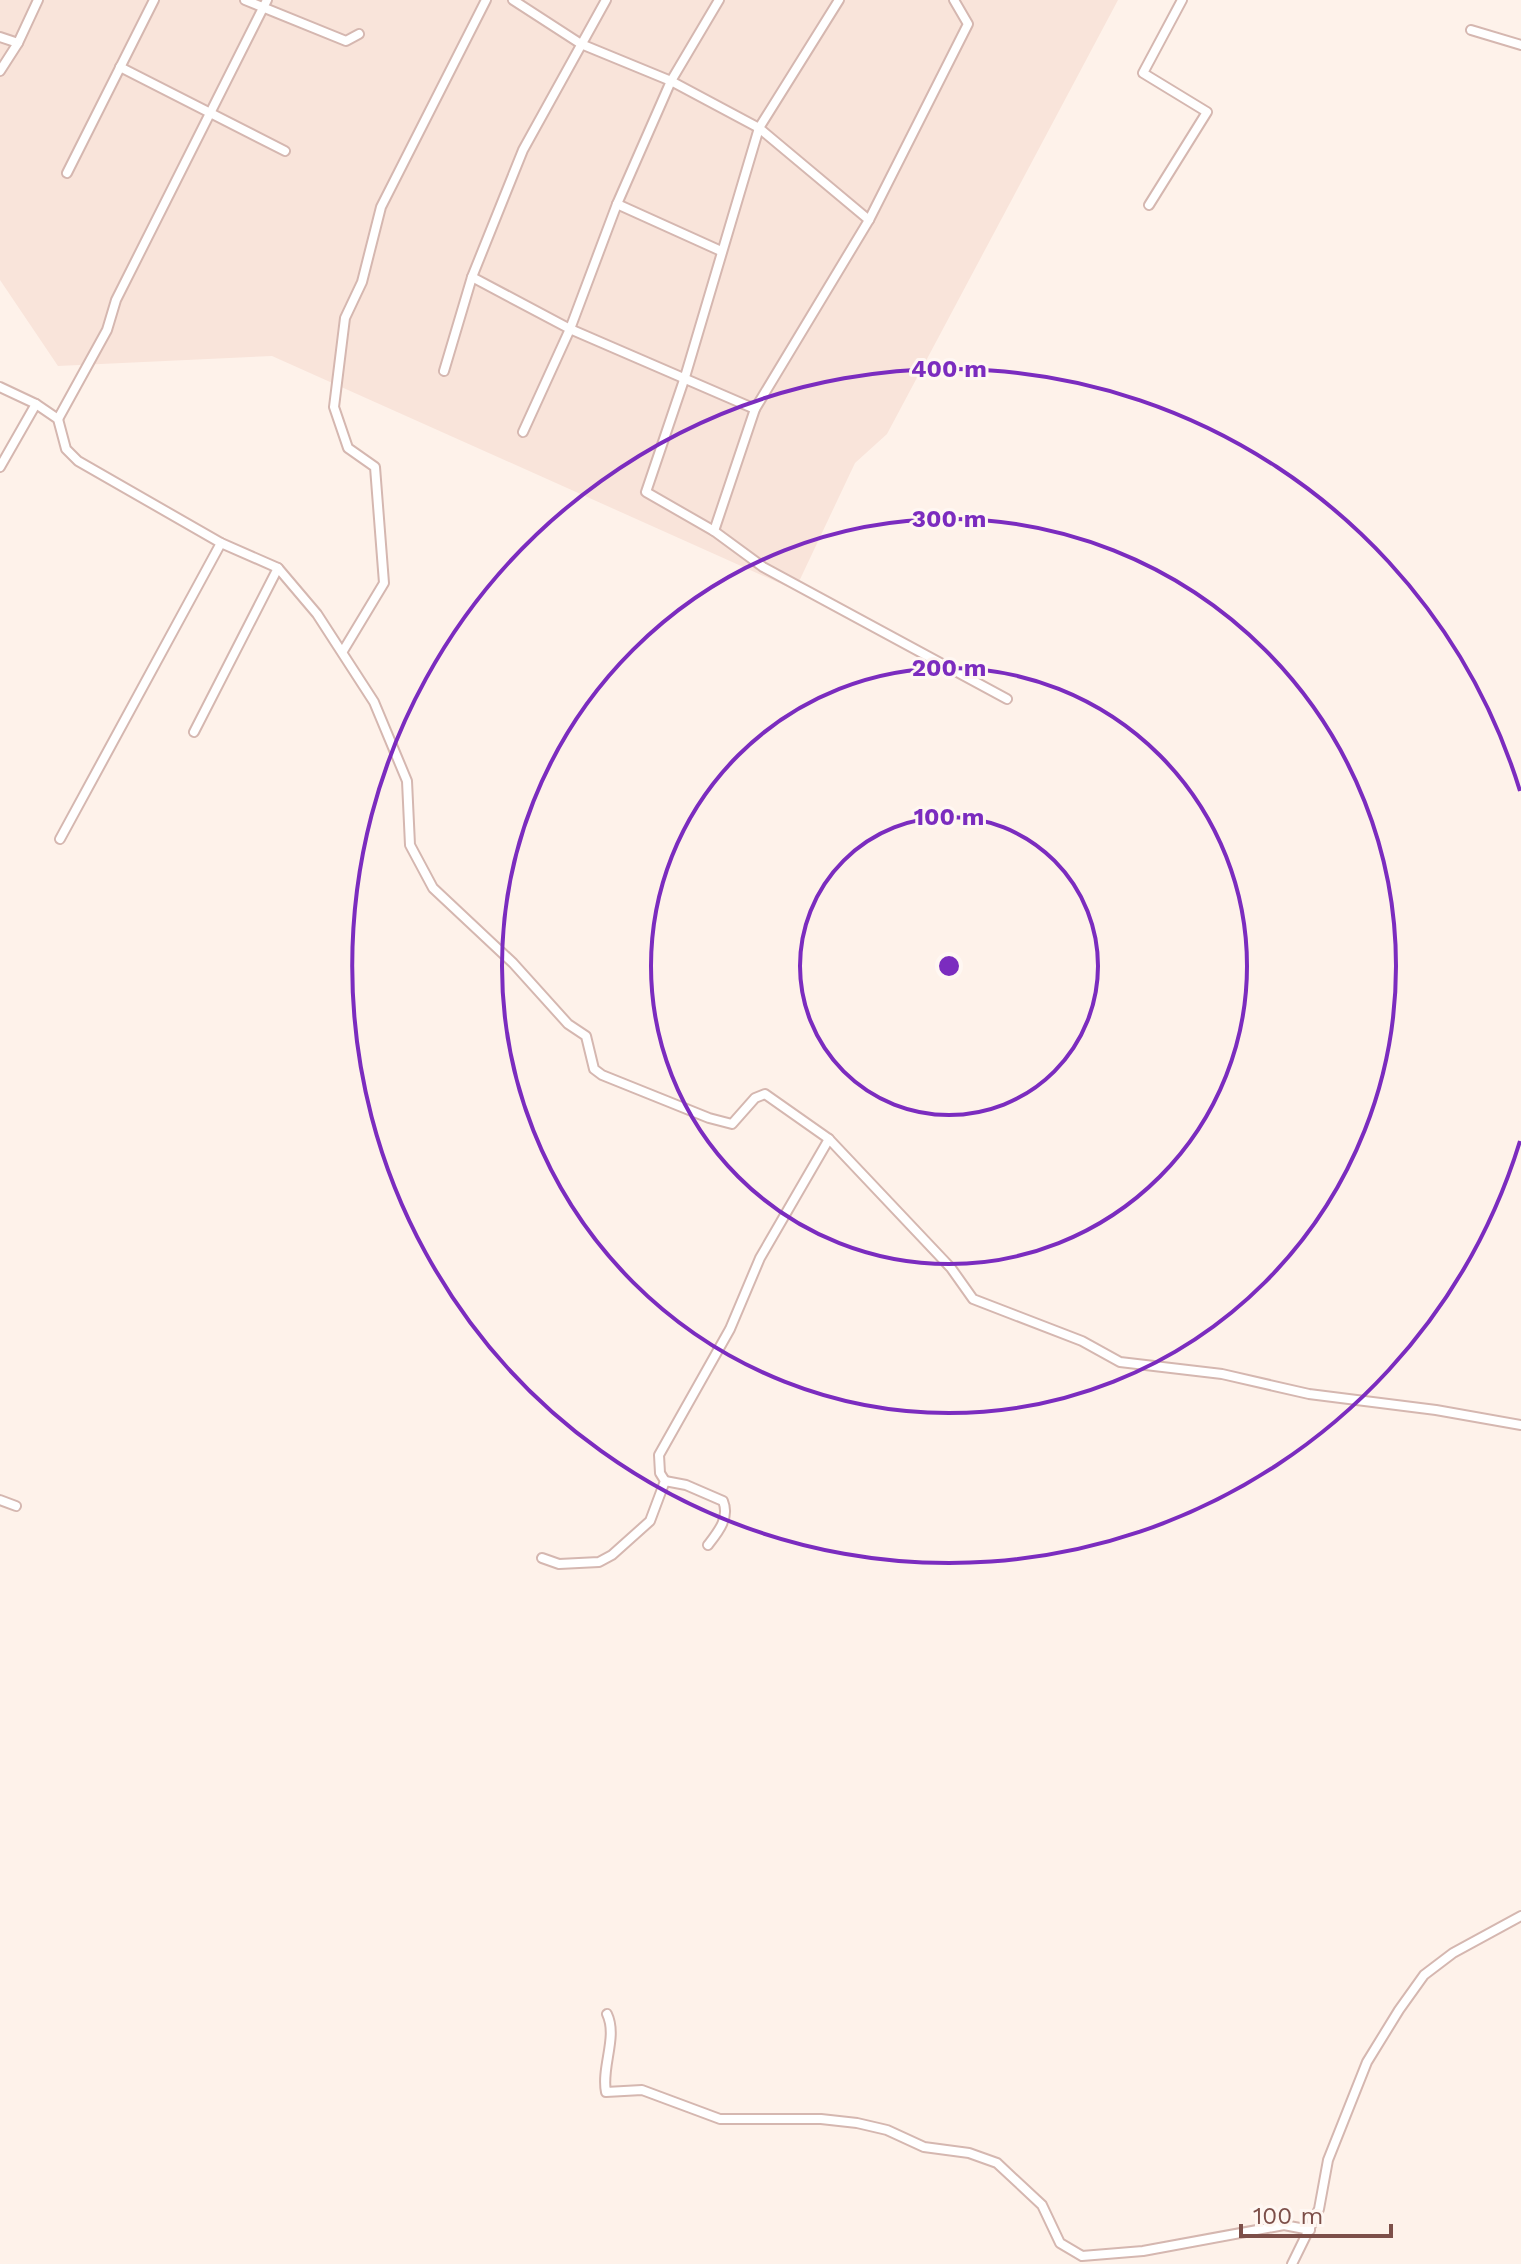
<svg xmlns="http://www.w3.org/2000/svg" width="1521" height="2264" font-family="'Work Sans',sans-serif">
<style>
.residential{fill:#f9e4da}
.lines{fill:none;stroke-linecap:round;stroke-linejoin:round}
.street-casing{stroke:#d5b7b0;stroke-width:12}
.street{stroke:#fff;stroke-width:8}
.ring{fill:none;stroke:#7b2cbf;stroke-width:4}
.centre{fill:#7b2cbf;stroke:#fff7f2;stroke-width:4}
.ring-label{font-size:24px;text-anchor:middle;font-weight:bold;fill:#7b2cbf;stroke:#fff7f2;stroke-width:6;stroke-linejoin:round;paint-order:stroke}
</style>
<rect width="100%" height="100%" fill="#fef2ea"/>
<polygon class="residential" points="0,0 1118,0 887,434 855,463 795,590 272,356 58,366 0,280"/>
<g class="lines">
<defs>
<g id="street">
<polyline points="245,0 346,41 359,34"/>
<polyline points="513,0 581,44 671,81 759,128 869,220"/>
<polyline points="839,0 759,128 685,377 646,492 714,531 763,567 1007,699"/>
<polyline points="1471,30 1521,45"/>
<polyline points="0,37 18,43"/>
<polyline points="120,67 285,151"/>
<polyline points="0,71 18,43 38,0"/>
<polyline points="67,173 154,0"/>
<polyline points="617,204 721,251"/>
<polyline points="1149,205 1207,112 1143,73 1182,0"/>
<polyline points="472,277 570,329 755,409"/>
<polyline points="444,371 472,277 523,150 606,0"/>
<polyline points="0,387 36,404 58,419 66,449 78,461 221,543 278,568 317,614 374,702 407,781 410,845 433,888 513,963 568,1024 586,1036 594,1069 602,1075 709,1118 732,1124 755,1098 765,1094 829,1139 951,1268 973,1299 1082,1341 1120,1362 1222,1374 1309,1394 1436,1410 1521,1425"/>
<polyline points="58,419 107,330 116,300 267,0"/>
<polyline points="523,432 570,329 617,204 671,81 719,0"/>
<polyline points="0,467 36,404"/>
<polyline points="714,531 755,409 869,220 968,24 954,0"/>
<polyline points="343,651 384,583 375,467 348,448 334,407 345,318 362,282 381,207 486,0"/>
<polyline points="194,732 278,568"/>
<polyline points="60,839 221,543"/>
<path d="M665,1481l21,4 37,16c7,17 -5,31 -15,44"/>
<polyline points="0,1500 16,1506"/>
<polyline points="542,1558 559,1564 599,1562 612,1555 650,1521 665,1481 660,1473 659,1455 730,1329 760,1258 829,1139"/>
<path d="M607,2014c11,23 -6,53 -1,78l36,-2 78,29h101l36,4 30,7 37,17 45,6 28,10 45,42 18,38 22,13 61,-5 141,-26 26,5"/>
<polyline points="1292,2264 1319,2209 1328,2160 1367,2062 1399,2010 1424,1975 1453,1953 1521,1916"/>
</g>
</defs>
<use href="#street" class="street-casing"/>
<use href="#street" class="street"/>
</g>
<g class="ring">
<circle cx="949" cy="966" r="149"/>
<circle cx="949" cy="966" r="298"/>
<circle cx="949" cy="966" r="447"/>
<path d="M1520 1141A597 597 0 1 1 1520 791"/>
</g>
<circle cx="949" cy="966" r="12" class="centre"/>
<g class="ring-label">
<text x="949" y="377">400 m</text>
<text x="949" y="527">300 m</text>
<text x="949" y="676">200 m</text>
<text x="949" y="825">100 m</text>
</g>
<path d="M1241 2224v12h150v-12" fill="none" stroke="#7d4f49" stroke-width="4"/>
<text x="1253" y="2224" font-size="24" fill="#7d4f49" stroke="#fff7f2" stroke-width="6" paint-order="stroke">100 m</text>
</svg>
